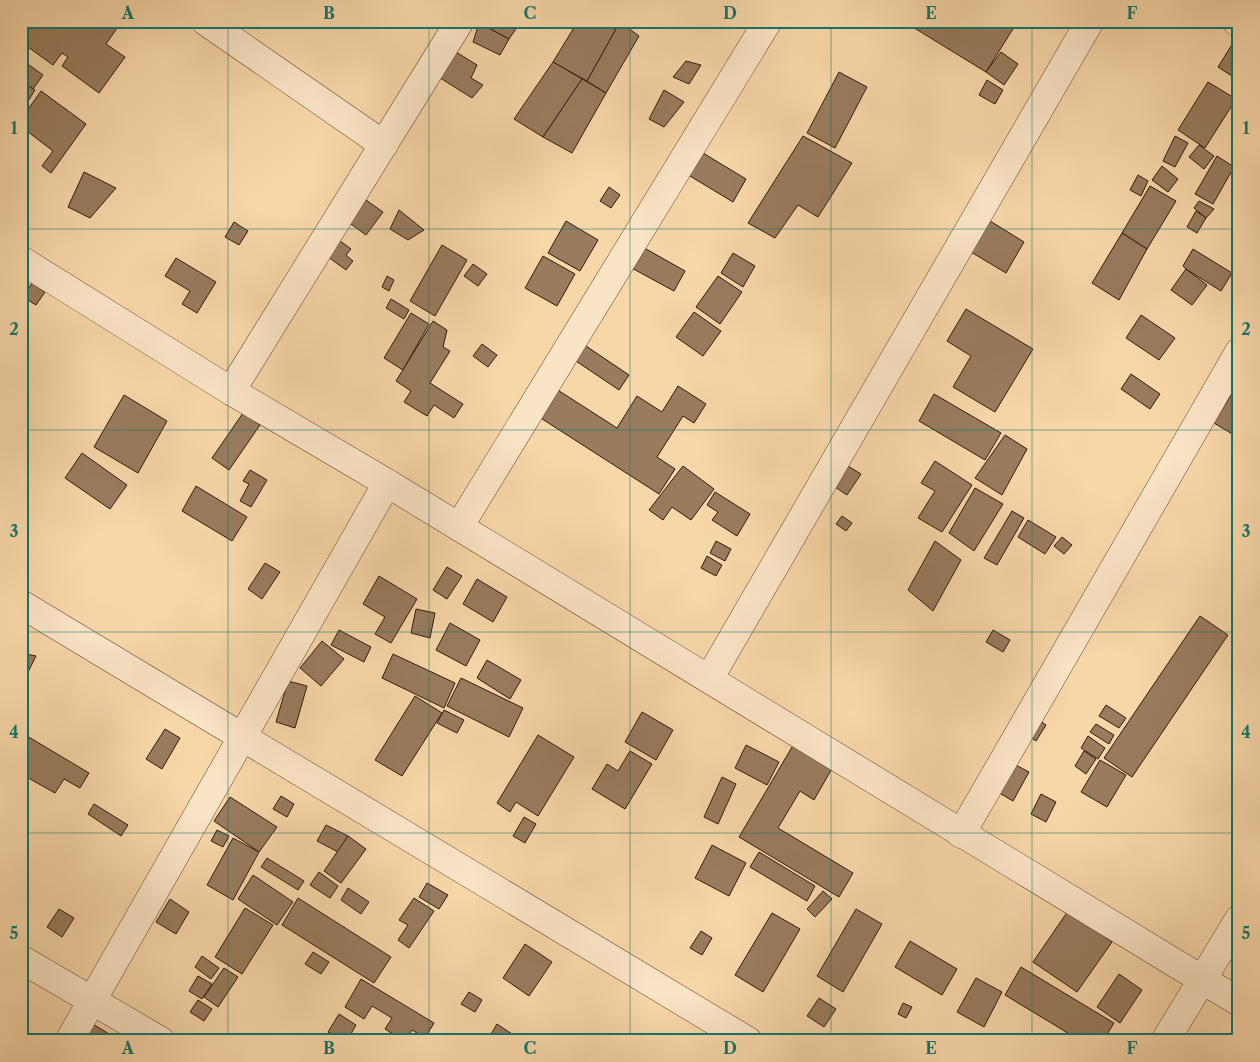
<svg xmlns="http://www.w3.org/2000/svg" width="1260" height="1062" font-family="'Libre Caslon Text',serif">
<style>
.building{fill:#997b5e;stroke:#34190e}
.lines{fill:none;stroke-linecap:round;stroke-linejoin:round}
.minor-casing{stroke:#654834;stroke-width:29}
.minor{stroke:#fae4c6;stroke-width:28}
.grid{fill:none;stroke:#0f766e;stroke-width:1;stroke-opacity:0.55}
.neatline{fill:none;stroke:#0f766e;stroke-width:2}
.grid-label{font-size:16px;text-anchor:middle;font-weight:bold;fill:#0f766e}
</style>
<rect width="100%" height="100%" fill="#f7d6a8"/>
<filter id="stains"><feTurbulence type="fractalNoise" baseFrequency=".004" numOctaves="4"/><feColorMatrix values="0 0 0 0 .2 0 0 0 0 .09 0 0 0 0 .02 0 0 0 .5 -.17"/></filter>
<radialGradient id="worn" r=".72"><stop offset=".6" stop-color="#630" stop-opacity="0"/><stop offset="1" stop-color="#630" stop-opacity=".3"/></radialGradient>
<g class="building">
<polygon points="29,21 122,21 106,44 125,57 99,93 62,66 68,57 62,53 53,65 21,42 21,32"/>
<polygon points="496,21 519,21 520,23 509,39 492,30"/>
<polygon points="578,21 620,22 587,81 553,62"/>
<polygon points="914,21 1011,21 1016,24 986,72 911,26"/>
<polygon points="620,22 639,36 606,93 587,81"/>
<polygon points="479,23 509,39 500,55 473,42"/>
<polygon points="1233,43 1239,47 1238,80 1218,67"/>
<polygon points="456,52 477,65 471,78 483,85 472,98 437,76"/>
<polygon points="1001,52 1018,64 1004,85 986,72"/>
<polygon points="686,61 701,65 689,84 673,77"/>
<polygon points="553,62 582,79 543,137 514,119"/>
<polygon points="29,65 43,75 33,89 21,81 21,75"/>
<polygon points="839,72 867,87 835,148 807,133"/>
<polygon points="582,79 606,93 572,153 543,137"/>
<polygon points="987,80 1003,90 995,104 979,95"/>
<polygon points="21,81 35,90 25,106 21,104"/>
<polygon points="1208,82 1236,99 1205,148 1178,130"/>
<polygon points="664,90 684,102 664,127 649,119"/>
<polygon points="41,91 86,124 51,173 42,166 53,151 27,131 21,139 21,119"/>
<polygon points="803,136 852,163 818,217 798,205 775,238 748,223"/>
<polygon points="1175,136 1188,143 1175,167 1163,161"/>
<polygon points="1199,145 1214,156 1204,169 1189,157"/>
<polygon points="698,150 746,179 733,202 685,173"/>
<polygon points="1217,156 1234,167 1213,204 1195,194"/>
<polygon points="1162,166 1178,179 1168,192 1152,180"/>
<polygon points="84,172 116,188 90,218 68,207"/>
<polygon points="1138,175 1148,181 1141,196 1130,190"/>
<polygon points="1150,186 1176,201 1147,249 1122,233"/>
<polygon points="609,187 620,195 611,208 600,201"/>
<polygon points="356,193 383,212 366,235 340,216"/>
<polygon points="1199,201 1214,209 1206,218 1194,208"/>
<polygon points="399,210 424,230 408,240 390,229"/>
<polygon points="1196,211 1206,218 1197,233 1187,227"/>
<polygon points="566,221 598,240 580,271 548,253"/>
<polygon points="990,221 1024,242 1006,273 971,252"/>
<polygon points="234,222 248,231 239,245 225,237"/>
<polygon points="1122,233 1147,249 1119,300 1092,283"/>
<polygon points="332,235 351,249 346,255 353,261 346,270 320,251"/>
<polygon points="442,245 467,260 435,316 410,301"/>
<polygon points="639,245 685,271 674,291 628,266"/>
<polygon points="1193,249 1232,273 1221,291 1186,269 1183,266"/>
<polygon points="733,253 755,266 743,287 721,273"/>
<polygon points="543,256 575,274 557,306 525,288"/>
<polygon points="176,258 216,282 197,313 182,304 190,291 165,276"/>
<polygon points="473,264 487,274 478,286 464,276"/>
<polygon points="1186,269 1207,285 1192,305 1171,290"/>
<polygon points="387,276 394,280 389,291 382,287"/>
<polygon points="718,276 742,292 720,324 696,307"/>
<polygon points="32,283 45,292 36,305 23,297"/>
<polygon points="391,299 409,310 404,319 386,308"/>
<polygon points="966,309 1033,349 995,412 953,387 971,356 947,341"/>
<polygon points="694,312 721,331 703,356 676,337"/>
<polygon points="411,313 429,324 403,370 384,358"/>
<polygon points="1141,315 1175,338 1159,360 1126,338"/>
<polygon points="433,321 447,330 443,347 450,351 430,383 463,404 454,418 434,405 427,416 404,402 411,391 396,381"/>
<polygon points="482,344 497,355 488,367 473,356"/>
<polygon points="583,344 629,375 619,390 573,359"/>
<polygon points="1131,374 1160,394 1150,409 1121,389"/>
<polygon points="678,386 706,404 694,423 683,416 657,457 675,469 659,494 536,415 553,387 617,428 637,396 662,412"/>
<polygon points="934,394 1001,433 985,460 919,421"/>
<polygon points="124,395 167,421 138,473 94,447"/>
<polygon points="1231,395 1239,400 1239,438 1214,423"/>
<polygon points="243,413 260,425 229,470 212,458"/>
<polygon points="1005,435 1027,449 1002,495 975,478"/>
<polygon points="82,453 127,485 110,509 65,478"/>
<polygon points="935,461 972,485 942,532 918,518 935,491 921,483"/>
<polygon points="683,466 714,489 691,520 672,507 663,520 649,510"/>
<polygon points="848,466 861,474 847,495 835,487"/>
<polygon points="250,470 267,480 251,507 240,501 249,484 243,481"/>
<polygon points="196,486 247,517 232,541 182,511"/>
<polygon points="975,488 1003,504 974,551 949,533"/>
<polygon points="715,492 750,514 737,536 712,520 718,512 707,505"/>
<polygon points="1012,511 1024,518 997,565 984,558"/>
<polygon points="842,516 852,523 846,531 836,524"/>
<polygon points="1028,520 1056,537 1045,554 1018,537"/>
<polygon points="1062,537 1072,545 1064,554 1054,546"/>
<polygon points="716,541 731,549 725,561 710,553"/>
<polygon points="935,541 961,560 933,611 908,590"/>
<polygon points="707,556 722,565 716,576 701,568"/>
<polygon points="265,563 280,572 262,599 248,589"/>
<polygon points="447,567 462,576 447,599 433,590"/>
<polygon points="379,576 417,599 391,643 375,634 385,617 363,604"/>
<polygon points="477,579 507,597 493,622 463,604"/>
<polygon points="416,609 435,613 430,638 411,633"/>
<polygon points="1200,616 1228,635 1132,777 1104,758"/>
<polygon points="450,623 480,640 466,666 436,650"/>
<polygon points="339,630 371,647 364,662 331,645"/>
<polygon points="993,630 1010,640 1003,652 986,642"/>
<polygon points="322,641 344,659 321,686 300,668"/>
<polygon points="21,653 36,656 23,682 21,681"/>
<polygon points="393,654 455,683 444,708 382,678"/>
<polygon points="487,660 521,680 510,699 477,678"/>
<polygon points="461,678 523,708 509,737 447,706"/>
<polygon points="288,681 307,686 295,728 276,722"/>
<polygon points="415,696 442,713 402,776 375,760"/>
<polygon points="1106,705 1126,718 1119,728 1099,716"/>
<polygon points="444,710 464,720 457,733 437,723"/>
<polygon points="642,712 673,730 656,760 625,742"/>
<polygon points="1033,716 1046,725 1036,741 1023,732"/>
<polygon points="1096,724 1114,735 1109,744 1090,732"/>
<polygon points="165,729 180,738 162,769 146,759"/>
<polygon points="538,735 574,757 538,816 516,802 510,812 497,803"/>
<polygon points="27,736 89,773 80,788 64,779 55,793 21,774 21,746"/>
<polygon points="1088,736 1105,748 1098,759 1081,748"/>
<polygon points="795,742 834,765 814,800 800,791 778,828 853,873 839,897 739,837"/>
<polygon points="746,745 779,762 767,785 735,768"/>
<polygon points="630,751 652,764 625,809 592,789 607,764 618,771"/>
<polygon points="1084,751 1096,759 1086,774 1075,766"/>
<polygon points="1006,760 1029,772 1013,801 991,788"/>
<polygon points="1100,760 1126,775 1107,807 1081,792"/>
<polygon points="722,777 736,784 718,824 704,817"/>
<polygon points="1041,794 1056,802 1046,822 1031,814"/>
<polygon points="281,796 294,804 287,817 273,809"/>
<polygon points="230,797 277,827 259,852 214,821"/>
<polygon points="94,804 128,825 121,836 88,814"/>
<polygon points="524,817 536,824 525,843 513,836"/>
<polygon points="326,825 348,836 338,852 317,841"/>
<polygon points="217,830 229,836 223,847 211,841"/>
<polygon points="348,836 366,849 341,883 324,871"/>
<polygon points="233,838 259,852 233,900 207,885"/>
<polygon points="712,845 746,863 729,896 695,878"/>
<polygon points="759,852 815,886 807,901 750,867"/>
<polygon points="267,858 304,881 298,890 261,867"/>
<polygon points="319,872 338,886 330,898 310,885"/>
<polygon points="253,875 293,902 277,925 238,899"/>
<polygon points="427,883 448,895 439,909 419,897"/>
<polygon points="348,888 369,902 361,914 341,900"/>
<polygon points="823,891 832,899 815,917 807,909"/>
<polygon points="298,898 391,957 374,983 282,925"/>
<polygon points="414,898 434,911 409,948 398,940 408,925 399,920"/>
<polygon points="170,899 189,912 176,934 156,922"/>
<polygon points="245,908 273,925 242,974 215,957"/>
<polygon points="59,909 74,918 62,937 47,927"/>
<polygon points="856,909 882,924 843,992 817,976"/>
<polygon points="1068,911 1112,942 1077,992 1033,962"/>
<polygon points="772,913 800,929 763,992 735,975"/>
<polygon points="701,931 712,938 702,955 690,948"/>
<polygon points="910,941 957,969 942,995 895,967"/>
<polygon points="525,944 552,962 529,996 503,978"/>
<polygon points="313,952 329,962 321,974 305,964"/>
<polygon points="202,956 219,968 211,979 195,967"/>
<polygon points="1021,967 1114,1023 1103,1041 1081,1041 1005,995"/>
<polygon points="224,968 238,977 218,1007 204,997"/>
<polygon points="1119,974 1142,990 1120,1023 1097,1007"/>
<polygon points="198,976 212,984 202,999 189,991"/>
<polygon points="976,978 1002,992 984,1027 957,1012"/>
<polygon points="361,979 434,1023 425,1038 412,1030 404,1041 385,1029 392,1018 372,1006 364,1019 345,1007"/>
<polygon points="469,992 482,1000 475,1012 461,1004"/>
<polygon points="819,998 836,1009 824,1027 807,1016"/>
<polygon points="198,1000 212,1009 204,1021 190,1012"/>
<polygon points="903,1003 912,1007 906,1018 898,1014"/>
<polygon points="339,1014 356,1025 347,1041 328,1032"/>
<polygon points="91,1023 111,1035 107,1041 80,1041"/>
<polygon points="497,1024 512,1034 508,1041 487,1041"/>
</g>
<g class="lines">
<defs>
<g id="minor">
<polyline points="205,21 384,145"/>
<polyline points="1236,21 1239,23"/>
<polyline points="21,260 231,391 387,483 1239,1002"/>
<polyline points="231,391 460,21"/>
<polyline points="459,527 768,21"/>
<polyline points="21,604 748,1041"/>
<polyline points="709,679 1090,21"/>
<polyline points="961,834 1239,352"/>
<polyline points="21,959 161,1041"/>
<polyline points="69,1041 387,483"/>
<polyline points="1165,1041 1239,919"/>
</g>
</defs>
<use href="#minor" class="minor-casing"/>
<use href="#minor" class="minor"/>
</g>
<path class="grid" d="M228,21v1020M429,21v1020M630,21v1020M831,21v1020M1032,21v1020M21,229h1218M21,430h1218M21,632h1218M21,833h1218"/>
<rect width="1260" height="1062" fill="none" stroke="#f7d6a8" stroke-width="55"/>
<rect x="28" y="28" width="1204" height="1006" class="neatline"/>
<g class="grid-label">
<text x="128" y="19">A</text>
<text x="329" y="19">B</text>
<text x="530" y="19">C</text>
<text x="730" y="19">D</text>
<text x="931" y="19">E</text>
<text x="1132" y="19">F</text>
<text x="14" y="134">1</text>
<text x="1246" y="134">1</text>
<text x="14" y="335">2</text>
<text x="1246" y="335">2</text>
<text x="14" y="537">3</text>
<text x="1246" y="537">3</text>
<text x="14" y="738">4</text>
<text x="1246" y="738">4</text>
<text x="14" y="939">5</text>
<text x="1246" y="939">5</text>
<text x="128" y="1054">A</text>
<text x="329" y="1054">B</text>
<text x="530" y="1054">C</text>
<text x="730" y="1054">D</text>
<text x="931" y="1054">E</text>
<text x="1132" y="1054">F</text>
</g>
<rect width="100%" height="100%" filter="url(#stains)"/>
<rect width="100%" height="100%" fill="url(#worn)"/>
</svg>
